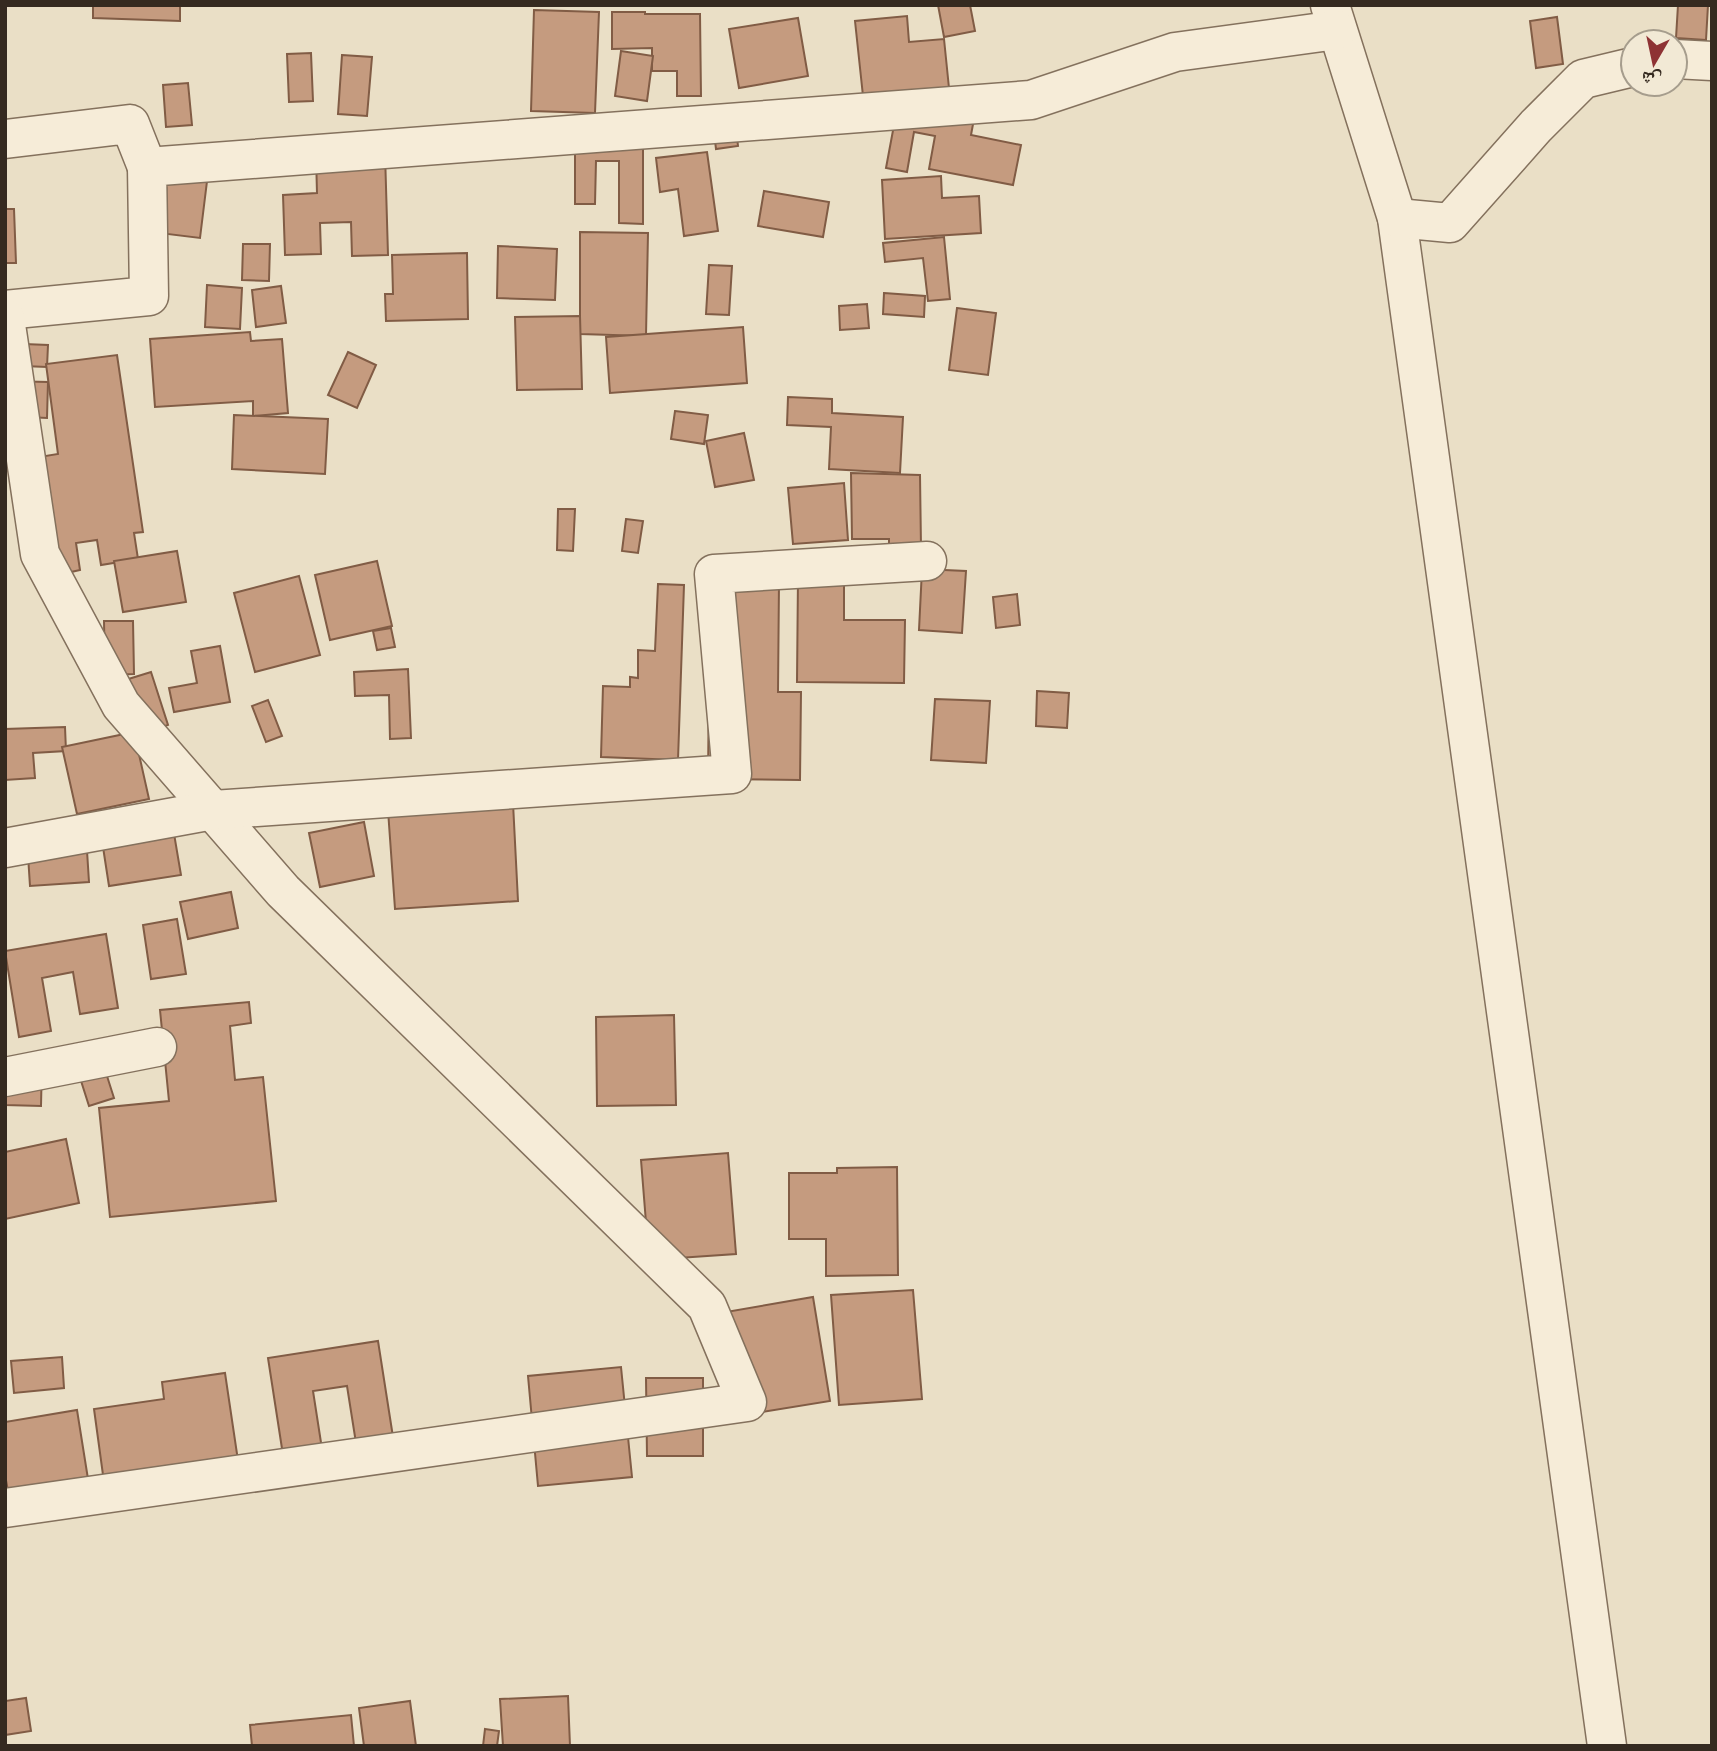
<svg xmlns="http://www.w3.org/2000/svg" width="1717" height="1751" font-family="'Crimson Pro','Noto Naskh Arabic',serif">
<style>
.building{fill:#c59b7f;stroke:#815c45;stroke-width:2}
.lines{fill:none;stroke-linecap:round;stroke-linejoin:round}
.minor-casing{stroke:#84715d;stroke-width:41}
.minor{stroke:#f6ecd8;stroke-width:38}
</style>
<rect width="100%" height="100%" fill="#eadfc6"/>
<g class="building">
<polygon points="93,5 180,5 180,21 93,18"/>
<polygon points="938,5 970,5 975,31 944,37"/>
<polygon points="1678,5 1708,5 1706,40 1676,38"/>
<polygon points="534,10 599,12 595,113 531,111"/>
<polygon points="612,12 645,12 645,14 700,14 701,96 677,96 677,71 652,71 652,48 612,49"/>
<polygon points="907,16 909,42 944,39 949,88 863,96 855,21"/>
<polygon points="1557,17 1563,64 1536,68 1530,21"/>
<polygon points="798,18 808,76 739,88 729,29"/>
<polygon points="621,51 653,56 647,101 615,96"/>
<polygon points="311,53 313,101 289,102 287,54"/>
<polygon points="342,55 372,57 367,116 338,114"/>
<polygon points="188,83 192,125 166,127 163,85"/>
<polygon points="976,108 971,135 1021,145 1013,185 929,169 935,136 914,132 907,172 886,168 897,109"/>
<polygon points="735,121 738,146 716,149 713,124"/>
<polygon points="575,138 643,138 643,224 619,223 619,161 596,161 595,204 575,204"/>
<polygon points="707,152 718,231 684,236 678,189 660,192 656,158"/>
<polygon points="385,153 388,255 352,256 351,222 320,223 321,254 285,255 283,195 317,193 316,155"/>
<polygon points="159,167 208,173 200,238 151,232"/>
<polygon points="941,176 942,198 979,196 981,233 885,239 882,180"/>
<polygon points="764,191 829,202 823,237 758,226"/>
<polygon points="5,207 5,209 14,209 16,263 5,263"/>
<polygon points="580,232 648,233 646,336 580,334"/>
<polygon points="944,237 950,299 928,301 923,258 885,262 883,243"/>
<polygon points="243,244 270,244 269,281 242,280"/>
<polygon points="498,246 557,249 555,300 497,298"/>
<polygon points="467,253 468,319 386,321 385,294 393,294 392,255"/>
<polygon points="709,265 732,266 729,315 706,314"/>
<polygon points="207,285 242,288 240,329 205,327"/>
<polygon points="281,286 286,323 256,327 252,290"/>
<polygon points="884,293 925,296 924,317 883,314"/>
<polygon points="867,304 869,328 840,330 839,306"/>
<polygon points="957,308 996,313 988,375 949,370"/>
<polygon points="580,316 582,389 517,390 515,317"/>
<polygon points="743,327 747,383 610,393 606,337"/>
<polygon points="250,332 251,341 282,339 288,413 253,416 253,401 155,407 150,339"/>
<polygon points="24,344 48,345 47,367 23,366"/>
<polygon points="348,352 376,365 357,408 328,395"/>
<polygon points="117,355 143,532 134,533 138,559 101,565 97,540 76,543 80,570 71,572 32,507 39,457 58,454 46,364"/>
<polygon points="5,381 48,382 47,418 5,416"/>
<polygon points="788,397 832,399 832,413 903,417 900,473 829,469 831,427 787,425"/>
<polygon points="675,411 708,415 704,444 671,439"/>
<polygon points="234,415 328,419 325,474 232,469"/>
<polygon points="744,433 754,480 715,487 706,441"/>
<polygon points="851,473 920,475 921,548 889,548 889,539 852,539"/>
<polygon points="844,483 848,540 793,544 788,488"/>
<polygon points="558,509 575,509 573,551 557,550"/>
<polygon points="626,519 643,521 638,553 622,551"/>
<polygon points="177,551 186,602 123,612 114,561"/>
<polygon points="377,561 392,626 330,640 315,575"/>
<polygon points="922,569 966,571 962,633 919,630"/>
<polygon points="299,576 320,655 255,672 234,593"/>
<polygon points="798,577 844,577 844,620 905,620 904,683 797,682"/>
<polygon points="710,581 779,582 778,692 801,692 800,780 708,779"/>
<polygon points="658,584 684,585 678,760 601,757 603,686 630,687 630,677 638,678 638,650 655,651"/>
<polygon points="1017,594 1020,625 996,628 993,597"/>
<polygon points="104,621 133,621 134,674 105,675"/>
<polygon points="391,628 395,647 377,650 373,631"/>
<polygon points="220,646 230,702 174,712 169,688 197,683 191,651"/>
<polygon points="408,669 411,738 390,739 389,695 355,696 354,672"/>
<polygon points="151,672 168,725 140,735 122,681"/>
<polygon points="1037,691 1069,693 1067,728 1036,726"/>
<polygon points="935,699 990,701 986,763 931,760"/>
<polygon points="268,700 282,736 266,742 252,706"/>
<polygon points="65,727 66,751 33,753 35,778 5,780 5,729"/>
<polygon points="134,732 149,799 77,814 62,747"/>
<polygon points="513,803 518,901 395,909 388,810"/>
<polygon points="170,810 181,875 109,886 99,821"/>
<polygon points="364,822 374,876 320,887 309,833"/>
<polygon points="86,835 89,882 30,886 27,840"/>
<polygon points="231,892 238,928 188,939 180,902"/>
<polygon points="177,919 186,974 151,979 143,925"/>
<polygon points="106,934 118,1008 80,1014 73,972 42,978 51,1031 19,1037 5,951"/>
<polygon points="249,1002 251,1023 230,1026 235,1080 263,1077 276,1201 110,1217 99,1108 169,1101 160,1010"/>
<polygon points="674,1015 676,1105 597,1106 596,1017"/>
<polygon points="100,1054 114,1098 89,1106 75,1062"/>
<polygon points="5,1059 42,1060 41,1106 5,1105"/>
<polygon points="66,1139 79,1203 5,1219 5,1152"/>
<polygon points="728,1153 736,1254 649,1260 641,1160"/>
<polygon points="897,1167 898,1275 826,1276 826,1239 789,1239 789,1173 837,1173 837,1168"/>
<polygon points="913,1290 922,1399 839,1405 831,1295"/>
<polygon points="813,1297 830,1401 743,1415 726,1312"/>
<polygon points="378,1341 393,1437 356,1443 347,1386 313,1391 322,1449 283,1455 268,1358"/>
<polygon points="62,1357 64,1388 14,1393 11,1361"/>
<polygon points="621,1367 632,1477 538,1486 528,1376"/>
<polygon points="225,1373 240,1474 103,1475 94,1409 164,1399 162,1382"/>
<polygon points="646,1378 703,1378 703,1456 647,1456"/>
<polygon points="77,1410 88,1479 8,1491 5,1475 5,1422"/>
<polygon points="568,1696 570,1746 503,1746 500,1699"/>
<polygon points="26,1698 31,1731 5,1735 5,1701"/>
<polygon points="410,1701 416,1746 364,1746 359,1708"/>
<polygon points="351,1715 354,1746 252,1746 250,1725"/>
<polygon points="485,1729 499,1731 497,1746 483,1746"/>
</g>
<g class="lines">
<defs>
<g id="minor">
<polyline points="1330,5 1397,218 1607,1746"/>
<polyline points="1675,59 1712,61"/>
<polyline points="5,139 130,124 147,167"/>
<polyline points="1397,218 1450,223 1536,126 1583,79 1633,67"/>
<polyline points="5,310 149,296 147,167 1031,100 1175,52 1337,30"/>
<polyline points="5,318 40,554 121,705 283,891 707,1306 747,1402 5,1508"/>
<polyline points="5,848 213,810 732,774 714,574 927,561"/>
<polyline points="5,1077 157,1047"/>
</g>
</defs>
<use href="#minor" class="minor-casing"/>
<use href="#minor" class="minor"/>
</g>
<rect width="1717" height="1751" fill="none" stroke="#352a20" stroke-width="14"/>
<g transform="translate(1654 63) rotate(189)"><circle r="33" fill="#f2e9d5" stroke="#a69d8d" stroke-width="2"/>
<path d="M0-5L12 26L0 18L-12 26Z" fill="#8e3234"/>
<text y="-10" font-size="19" font-weight="bold" text-anchor="middle" fill="#352a20">ش</text>
</g>
</svg>
